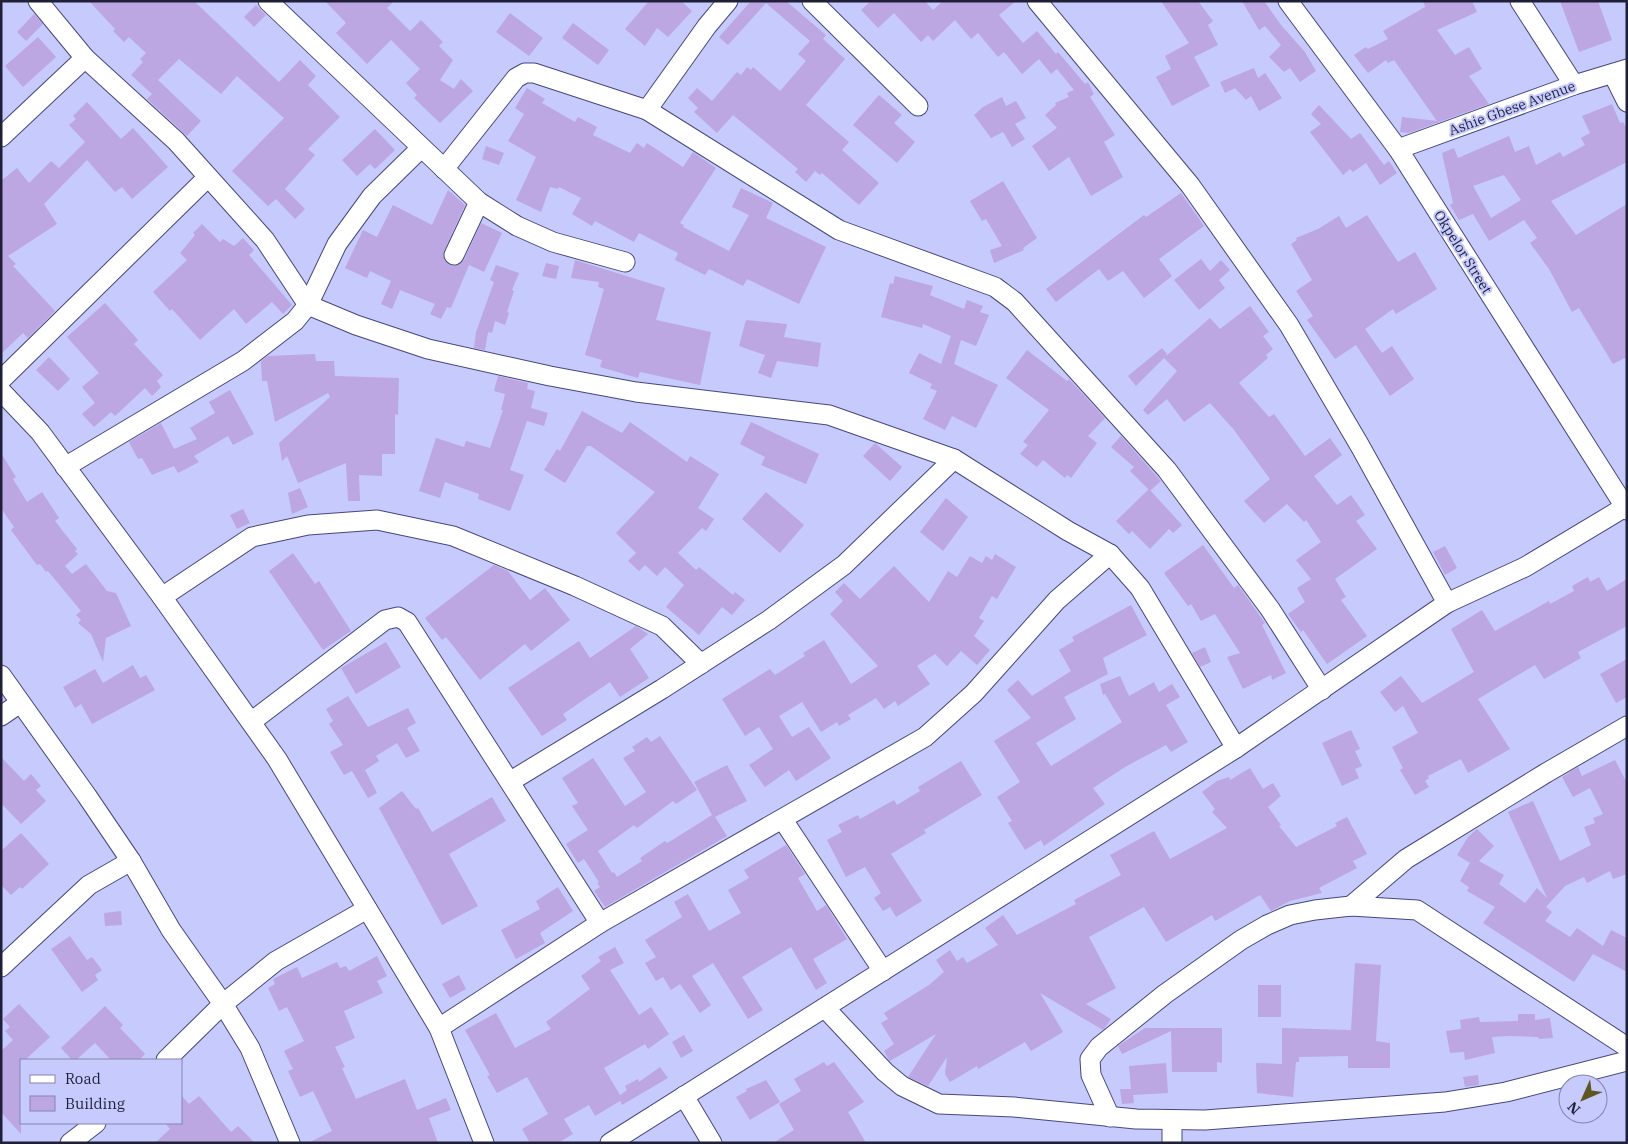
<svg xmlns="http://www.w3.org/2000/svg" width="1628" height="1144" font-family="'IBM Plex Serif',serif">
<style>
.building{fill:#bca7e3;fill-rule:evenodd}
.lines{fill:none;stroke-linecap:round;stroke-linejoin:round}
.minor-casing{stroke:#46487d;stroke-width:21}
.minor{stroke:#fff;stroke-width:19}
.labels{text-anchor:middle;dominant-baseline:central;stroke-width:4;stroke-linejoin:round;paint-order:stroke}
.street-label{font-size:14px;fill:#1f2038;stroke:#c6cafd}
</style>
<rect width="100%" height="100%" fill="#c6cafd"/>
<g class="building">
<polygon points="89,1 194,1 279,82 300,60 316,76 308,85 340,117 308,149 315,155 285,189 305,209 295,219 276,199 268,206 232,171 284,118 237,76 221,94 179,59 158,80 201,121 187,136 147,99 152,94 131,75 143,62 140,59 146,53 129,37 124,42 113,31 115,29"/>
<polygon points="325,1 394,1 387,8 410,31 421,20 443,42 439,46 453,60 440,80 454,89 461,79 473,91 440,123 414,98 417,95 406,83 420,69 391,40 367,64 336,33 346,23"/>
<polygon points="649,1 681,1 692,11 668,37 657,28 645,46 625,29"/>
<polygon points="751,1 786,1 826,35 823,39 845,59 806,105 849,142 842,150 879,183 859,205 822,173 820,175 815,171 806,182 795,172 798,169 733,115 717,133 694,112 698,108 688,98 697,88 712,101 737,72 741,75 747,67 751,70 753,67 780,91 806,61 798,54 810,41 766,3 728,45 719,37"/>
<polygon points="871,1 925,1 933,10 943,1 1016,1 999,15 1023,43 1037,31 1056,54 1058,52 1085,84 1088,82 1094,94 1090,97 1115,135 1104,142 1123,177 1091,196 1069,157 1049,171 1032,146 1057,128 1045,115 1056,105 1055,103 1069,97 1067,93 1074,90 1057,69 1051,74 1039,59 1022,74 1004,52 998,57 978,33 971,39 955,20 933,41 928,35 921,42 894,13 878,28 861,10"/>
<polygon points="1161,1 1198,1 1213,21 1208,25 1218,45 1194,57 1210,86 1172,106 1156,77 1171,69 1165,56 1189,43"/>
<polygon points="1242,1 1264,1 1281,25 1305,52 1316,71 1300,82 1290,68 1284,72 1269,57 1281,45 1265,26 1259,30"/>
<polygon points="1423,1 1472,1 1477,12 1437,30 1455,55 1469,47 1482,69 1469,76 1489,104 1409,133 1400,132 1402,117 1437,121 1394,60 1388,63 1386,60 1368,73 1354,55 1366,47 1368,49 1388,39 1383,31 1425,7"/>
<polygon points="1560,1 1598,1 1612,40 1579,52"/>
<polygon points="256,5 266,15 254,27 244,17"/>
<polygon points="510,13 543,38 529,56 496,32"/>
<polygon points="34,14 43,24 26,41 17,32"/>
<polygon points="573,23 609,50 598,65 562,38"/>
<polygon points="38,37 56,57 23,87 5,66"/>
<polygon points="1254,68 1258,78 1265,73 1282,98 1259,111 1251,96 1246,100 1235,88 1225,93 1220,82"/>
<polygon points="527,88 545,99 542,103 575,122 578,117 597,127 593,135 630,153 637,143 644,148 647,143 683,167 693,152 716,168 680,223 684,225 683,227 729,251 749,215 732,207 741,188 773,203 766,218 826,247 799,304 747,279 743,286 709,269 705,275 675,260 678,253 639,233 634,242 595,221 592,226 572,214 581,198 559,187 558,189 550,187 541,212 516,200 536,157 508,141 524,114 515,108"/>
<polygon points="879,95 902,115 894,123 915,142 897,163 853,125"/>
<polygon points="1002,97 1006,106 1016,101 1026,118 1015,124 1025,139 1012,147 1003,132 991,138 974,115 983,107"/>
<polygon points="87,102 121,139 133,128 168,167 132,199 122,187 115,192 87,160 44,204 57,224 8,256 16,264 13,266 55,311 28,338 23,333 1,354 1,181 17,168 29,183 51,161 59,168 85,142 69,125 76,119 73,116"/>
<path d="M1612,104l8,19 3,-1 4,7v33l-76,39 25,34 51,-31v153l-14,7 -34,-56 -7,4 -23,-43 -19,-26 7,-5 -13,-18 -35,21 -16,-27 -14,6 -9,-15 3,-2 -11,-50 12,-5 4,10 51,-22 6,16 14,-6 7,19 24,-13 3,5 22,-12 -4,-7 9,-5 -8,-17zM1504,175l17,25 -30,18 -18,-32z"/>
<polygon points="1319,105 1351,139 1360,133 1384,165 1389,161 1397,173 1380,185 1366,163 1353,172 1350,169 1343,175 1310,132 1321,124 1311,114"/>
<polygon points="375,129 395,150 375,169 370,164 357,176 342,160"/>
<polygon points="486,146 504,153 499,165 482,159"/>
<polygon points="1003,181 1037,238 1023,248 1024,250 994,263 990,250 1002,246 986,219 982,221 970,201"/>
<polygon points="448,190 465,205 444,251 443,256 449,265 455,266 464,260 481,223 502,233 484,272 469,265 451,308 447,307 441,319 430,314 435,304 400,290 392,309 381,304 391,281 370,271 367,278 345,268 363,230 377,237 393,205 432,225"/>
<polygon points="1181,193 1204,226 1159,259 1172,276 1144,298 1123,271 1108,281 1099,269 1056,302 1046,289 1144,215 1146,217"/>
<polygon points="1367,215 1398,262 1415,252 1437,289 1396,314 1393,309 1365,329 1382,353 1392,346 1414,379 1390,396 1356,345 1335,359 1307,320 1313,316 1296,291 1312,280 1291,244 1297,240 1296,238 1318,229 1339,216 1346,228"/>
<polygon points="202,224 220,242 223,239 234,246 243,238 254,250 249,255 292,305 283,314 272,302 246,324 234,309 200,340 172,309 170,311 153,292 187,260 180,253 195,235 193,233"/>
<polygon points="1201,259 1210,271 1221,260 1230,270 1219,280 1225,288 1199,310 1174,280"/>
<polygon points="575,260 665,288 656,320 711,332 700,385 640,372 638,378 600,367 602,360 585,355 604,289 598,287 599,282 571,278"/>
<polygon points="546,263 559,266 556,279 542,276"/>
<polygon points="496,265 519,273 512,290 514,291 507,312 509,313 505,325 495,321 492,333 488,332 485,350 474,348 476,332 494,282 490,280"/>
<polygon points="895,276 933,286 930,295 964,309 967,300 983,306 980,312 989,315 976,346 961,340 954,364 998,385 976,428 952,416 945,430 923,419 937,391 930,388 932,384 909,373 919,353 941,364 951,336 923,324 922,328 881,317 890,283 893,284"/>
<polygon points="105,303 138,340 134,344 163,375 157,381 161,387 152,396 145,388 115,416 111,412 94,427 82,414 95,403 82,387 99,373 67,337"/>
<polygon points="1250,306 1269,332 1263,336 1273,349 1266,355 1268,358 1239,383 1269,417 1274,414 1305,456 1330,438 1342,455 1314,476 1337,505 1351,495 1365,515 1356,521 1377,549 1335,579 1346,597 1341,600 1367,636 1327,664 1303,630 1301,632 1288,614 1305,602 1297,588 1311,579 1296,560 1321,542 1306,520 1304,522 1287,504 1264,523 1244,501 1270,479 1234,430 1210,403 1184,422 1167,399 1148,415 1143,410 1177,371 1164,358 1136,386 1128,376 1162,348 1167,354 1166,356 1210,318 1220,329"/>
<polygon points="746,320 787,324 784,337 821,343 818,367 777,361 771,378 758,373 765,355 739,346"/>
<polygon points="1027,350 1067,381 1069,379 1105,418 1088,436 1097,443 1071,478 1067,475 1065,478 1043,460 1037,467 1020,454 1028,445 1023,442 1049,410 1006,378"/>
<polygon points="315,354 316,361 334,361 335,376 399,378 398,415 395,414 395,454 382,454 382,476 359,475 360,501 348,501 346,463 298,483 287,456 282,461 279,443 330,397 328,393 275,422 267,381 262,381 261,361 268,356"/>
<polygon points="49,357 70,379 58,391 36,370"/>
<polygon points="498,376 528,383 527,389 535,391 531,408 548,413 544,426 527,421 510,470 524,475 510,511 478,499 479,494 445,482 440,498 419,491 436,438 464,447 466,441 490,448 503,410 501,410 505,394 494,391"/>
<polygon points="230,390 254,434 233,445 228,436 194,456 199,462 178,473 174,466 152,475 142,458 138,459 129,442 161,423 174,449 197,439 190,428 215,413 209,402"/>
<polygon points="582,411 622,433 630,422 687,462 690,456 719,474 698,508 714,519 706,531 702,528 678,553 696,570 699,567 733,595 735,592 745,600 732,615 722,607 699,635 666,607 684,585 665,567 657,576 645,565 639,571 628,561 636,553 616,533 655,492 591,446 587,446 565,483 544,470 557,449 560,451"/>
<polygon points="751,422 819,454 806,484 761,465 765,457 740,444"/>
<polygon points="1121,436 1161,481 1150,491 1130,471 1134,467 1111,447"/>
<polygon points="875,443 902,467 890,481 863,456"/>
<polygon points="1,453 16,477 13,479 27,502 42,492 59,518 55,521 77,549 75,551 78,554 65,566 72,574 86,564 107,591 116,593 131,626 106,638 103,662 91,634 78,623 81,620 76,615 81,611 48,571 46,572 40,564 37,565 11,530 14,527 1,508"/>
<polygon points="300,488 308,507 292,514 288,493"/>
<polygon points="1149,489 1182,525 1173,533 1169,529 1150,549 1132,531 1129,534 1116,521"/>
<polygon points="766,492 804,525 780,553 742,519"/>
<polygon points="946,498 968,517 943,551 920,532"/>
<polygon points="243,509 250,523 237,529 230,515"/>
<polygon points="1203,545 1234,588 1238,585 1265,623 1262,625 1286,673 1272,680 1271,675 1243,689 1227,657 1240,653 1215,614 1201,621 1191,604 1188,606 1164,573"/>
<polygon points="1445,546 1457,568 1445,575 1433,552"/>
<polygon points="293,553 315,584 319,581 351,631 323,650 269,571"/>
<polygon points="995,554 1016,567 997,599 992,596 979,618 984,621 974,636 990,650 977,665 961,651 947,666 935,654 917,666 930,684 898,706 895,701 884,709 876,698 848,715 851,719 839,726 837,722 821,732 802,702 779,716 792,737 809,727 831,758 796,781 789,770 765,787 749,765 773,749 759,727 745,736 722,699 770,669 775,675 805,656 803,653 824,640 851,684 878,666 830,614 843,601 835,592 844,583 860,599 894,566 929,602 948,571 957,577 970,556 982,563 986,556 992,560"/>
<polygon points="494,565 508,571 530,600 545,588 570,620 531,651 525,644 480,680 446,637 442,640 425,618"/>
<polygon points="1588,577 1590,582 1599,577 1607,591 1627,579 1627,626 1578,652 1581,658 1544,679 1535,665 1478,699 1510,749 1468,773 1461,759 1428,776 1429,778 1425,781 1429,787 1415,795 1400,770 1403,768 1392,747 1418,733 1403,706 1395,712 1380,692 1401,676 1422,703 1474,672 1451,629 1482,610 1495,631 1549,601 1550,604 1574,591 1572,586"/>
<polygon points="1131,605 1147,635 1103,658 1108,674 1064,697 1076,719 1036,743 1051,766 1122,722 1105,694 1103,695 1100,684 1120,676 1129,696 1154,682 1159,692 1172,684 1180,697 1166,705 1188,742 1171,752 1166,745 1125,767 1093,788 1105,804 1044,846 1041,840 1025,850 1008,823 1012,821 997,797 1020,782 994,741 1031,718 1007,690 1018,680 1032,696 1071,671 1059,650 1074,641 1072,637"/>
<polygon points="636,626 648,634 630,649 649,678 620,697 610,682 563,714 567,720 542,736 508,688 579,641 590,658"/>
<polygon points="386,642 401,667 356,694 341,668"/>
<polygon points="1205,647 1211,662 1200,667 1192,653"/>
<polygon points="1627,659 1627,697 1616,703 1600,674"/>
<polygon points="133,665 140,678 146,675 155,690 92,724 81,704 75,708 63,687 95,669 103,683"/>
<polygon points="348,696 368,727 408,708 416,723 407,728 420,751 406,758 397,743 376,756 379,761 365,770 377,793 368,798 352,771 344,775 330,752 343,745 329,724 333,721 326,709"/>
<polygon points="1351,730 1360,749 1355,751 1362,766 1355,769 1359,778 1342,786 1322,743"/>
<polygon points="660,736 697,790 676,804 673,801 637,828 634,825 598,851 612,873 614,872 617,877 642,861 640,858 665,841 667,843 674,839 712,815 694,782 727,765 747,801 715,817 727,836 605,907 594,891 600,887 597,883 599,882 584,859 578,863 566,844 588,830 572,806 578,803 562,778 593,758 625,806 646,792 623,758 635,751 632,747 647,737 651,742"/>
<polygon points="1,757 24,781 31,774 41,786 36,790 46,801 21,824 1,803"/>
<polygon points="1615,760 1627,783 1627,874 1613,879 1610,871 1587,883 1584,877 1565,886 1546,907 1552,912 1545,921 1570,937 1577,928 1603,946 1611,930 1627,938 1627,972 1593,954 1574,982 1483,923 1495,907 1467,891 1469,887 1460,881 1470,863 1457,855 1468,837 1477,829 1494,846 1479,861 1504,875 1499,884 1525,903 1537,888 1547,898 1508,812 1533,801 1560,861 1591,845 1584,827 1595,823 1593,818 1603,814 1590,788 1573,797 1562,777 1578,767 1582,776"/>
<polygon points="961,761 982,795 924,830 926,833 891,854 922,901 896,917 890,907 883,911 874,898 881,893 865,867 846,877 827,840 842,832 838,825 858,815 860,819 894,800 897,805 920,791 918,787"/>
<polygon points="1250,768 1263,789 1273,783 1281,796 1268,807 1281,825 1279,826 1296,847 1337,826 1335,823 1347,817 1367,854 1353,861 1357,868 1319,888 1322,893 1290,901 1271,911 1260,895 1215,921 1212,915 1166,942 1144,907 1089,937 1116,988 1086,1004 1111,1019 1103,1030 1040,993 1063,1032 1031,1051 1025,1042 978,1069 977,1066 950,1082 945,1074 947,1057 928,1086 908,1077 936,1034 890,1061 889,1060 884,1051 894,1044 881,1023 888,1019 884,1013 929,985 944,972 936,960 950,950 957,961 963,957 967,963 998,945 985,928 1003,915 1017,935 1076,904 1074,900 1121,875 1110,855 1154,831 1170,859 1227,828 1212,812 1215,809 1202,792 1217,781 1229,777 1230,780"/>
<polygon points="402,791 416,809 418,808 432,832 492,797 506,821 449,854 478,906 442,925 379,808"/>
<polygon points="21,833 49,864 22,889 20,887 11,895 1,885 1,851"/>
<polygon points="786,845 805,874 798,878 817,911 826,905 847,939 813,959 827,983 816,990 791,947 742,977 763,1010 748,1019 713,963 692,976 711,1005 700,1013 680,984 671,990 663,977 656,981 645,963 656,957 645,940 682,917 674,902 688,894 709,931 741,913 728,890 749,878 744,870"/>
<polygon points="558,887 573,911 540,933 545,943 516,959 501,930 540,909 536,901"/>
<polygon points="121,911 122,925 105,926 104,913"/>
<polygon points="70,936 87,960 92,957 102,970 95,975 98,980 82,992 51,949"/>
<polygon points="615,947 624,963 610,970 639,1015 651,1007 669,1034 648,1049 645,1044 604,1068 620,1095 627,1090 625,1086 638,1079 639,1082 660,1067 668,1078 622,1105 620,1101 595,1116 589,1105 564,1119 573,1134 558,1143 530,1143 522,1129 548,1114 527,1077 497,1093 487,1076 490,1075 465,1030 496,1013 515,1048 551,1029 546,1022 590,989 581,976 601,961 598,957"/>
<polygon points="377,956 387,976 377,981 383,993 344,1011 355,1038 335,1047 345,1067 342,1068 356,1099 405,1079 417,1110 446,1098 451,1110 429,1118 438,1143 308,1143 332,1131 313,1091 300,1097 288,1071 293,1069 284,1051 304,1041 287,1007 279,1011 268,988 275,984 273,979 297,967 302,978 337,962 340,968 346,966 349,971"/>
<polygon points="1355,963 1381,965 1376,1041 1390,1043 1390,1068 1348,1068 1348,1056 1299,1057 1299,1062 1296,1062 1293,1097 1257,1093 1256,1063 1282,1064 1282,1028 1351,1030"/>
<polygon points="459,975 466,989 450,998 442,984"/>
<rect x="1258" y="985" width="23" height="32"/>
<polygon points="19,1004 50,1037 25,1060 21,1060 21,1134 1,1112 1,1051 13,1040 5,1031 10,1027 3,1019"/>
<polygon points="105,1006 123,1025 120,1028 145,1054 139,1060 111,1060 95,1043 76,1060 72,1060 61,1048"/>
<polygon points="1518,1014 1535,1014 1535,1020 1550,1018 1553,1038 1539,1039 1538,1037 1509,1036 1492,1037 1495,1053 1465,1060 1464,1052 1450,1053 1446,1031 1461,1029 1460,1020 1479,1017 1480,1022 1518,1021"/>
<polygon points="1145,1028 1222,1028 1222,1063 1217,1062 1217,1072 1172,1072 1171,1031 1122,1054 1118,1046"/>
<polygon points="684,1035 693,1051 681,1058 672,1042"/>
<polygon points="824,1062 827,1066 834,1062 864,1102 848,1112 866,1143 773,1143 794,1130 779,1104 801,1091 794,1079"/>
<polygon points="1166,1063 1168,1093 1133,1095 1134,1103 1122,1104 1120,1089 1131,1089 1129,1066"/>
<polygon points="1478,1075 1479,1085 1465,1087 1463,1077"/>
<polygon points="766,1080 780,1102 750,1120 736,1097 747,1091 746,1089"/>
<polygon points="181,1095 189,1104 199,1096 231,1132 238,1126 255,1143 155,1143 170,1129 165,1123 181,1123"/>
</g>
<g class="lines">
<defs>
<g id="minor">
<polyline points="38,1 85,58 176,141 265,240 308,305 356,325 428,349 550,376 636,392 829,415 954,459 1068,531 1110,554 1140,588 1236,748"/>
<polyline points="268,1 479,202 517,226 553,242 625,262"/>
<polyline points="812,1 918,106"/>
<polyline points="1037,1 1190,185 1289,325 1360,446 1447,603"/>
<polyline points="1288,1 1398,149 1627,510"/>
<polyline points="1520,1 1574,85"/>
<polyline points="1613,74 1627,102"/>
<polyline points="647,110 839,230 995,287 1015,302 1167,470 1270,609 1322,690"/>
<polyline points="1,137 85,58"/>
<polyline points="1398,149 1574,85 1627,69"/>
<polyline points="444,169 516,78 525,73 534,73 647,110 707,26 728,1"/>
<polyline points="454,255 479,202"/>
<polyline points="1,380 208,177"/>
<polyline points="1,391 40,432 162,597 277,759 439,1028 484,1143"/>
<polyline points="65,467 243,361 295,321 308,305 337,244 372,196 421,148"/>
<polyline points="162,597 252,537 308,525 377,520 453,536 575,586 662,626 701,664"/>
<polyline points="1,675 87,796 131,861 171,930 223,1004 250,1048 290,1143"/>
<polyline points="1,716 20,703"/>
<polyline points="251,722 385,620 398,617 407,622 600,923"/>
<polyline points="511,781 662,689 769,620 844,565 954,459"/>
<polyline points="783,820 883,971"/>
<polyline points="1351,906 1406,859 1546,773 1627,726"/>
<polyline points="1,967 89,885 131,861"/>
<polyline points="825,1008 885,1072 902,1086 939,1104 1014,1107 1136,1119 1205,1120 1445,1102 1506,1092 1627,1061"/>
<polyline points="439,1028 600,923 925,737 974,693 1057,600 1110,554"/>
<polyline points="166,1060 223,1004 276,961 367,909"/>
<polyline points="684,1096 712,1143"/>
<polyline points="1110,1117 1091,1075 1090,1059 1099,1047 1165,994 1241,940 1267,925 1290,915 1315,910 1351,906 1417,910 1627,1047"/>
<polyline points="70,1143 96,1123"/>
<polyline points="610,1143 1236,748 1447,603 1525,567 1625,507"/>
<polyline points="1172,1143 1172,1121"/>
</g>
</defs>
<use href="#minor" class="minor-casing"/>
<use href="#minor" class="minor"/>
</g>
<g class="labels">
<g class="street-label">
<text transform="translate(1512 108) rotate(-20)">Ashie Gbese Avenue</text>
<text transform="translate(1463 252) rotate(58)">Okpelor Street</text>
</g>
</g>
<rect width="1628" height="1144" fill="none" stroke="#1f2038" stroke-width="5"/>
<rect x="20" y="1059" width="162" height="65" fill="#c6cafd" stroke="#8386ae"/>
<rect x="30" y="1075" width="25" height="8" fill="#ffffff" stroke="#8386ae"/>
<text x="65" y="1084" font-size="15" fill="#1f2038">Road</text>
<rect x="30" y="1096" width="25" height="15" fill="#bca7e3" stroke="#8386ae"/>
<text x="65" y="1109" font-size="15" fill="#1f2038">Building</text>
<g transform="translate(1583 1099) rotate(225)"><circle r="24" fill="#c6cafd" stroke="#8386ae"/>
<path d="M0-4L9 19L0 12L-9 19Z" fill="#5e5622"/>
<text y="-8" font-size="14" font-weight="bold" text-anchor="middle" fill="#1f2038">N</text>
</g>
</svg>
